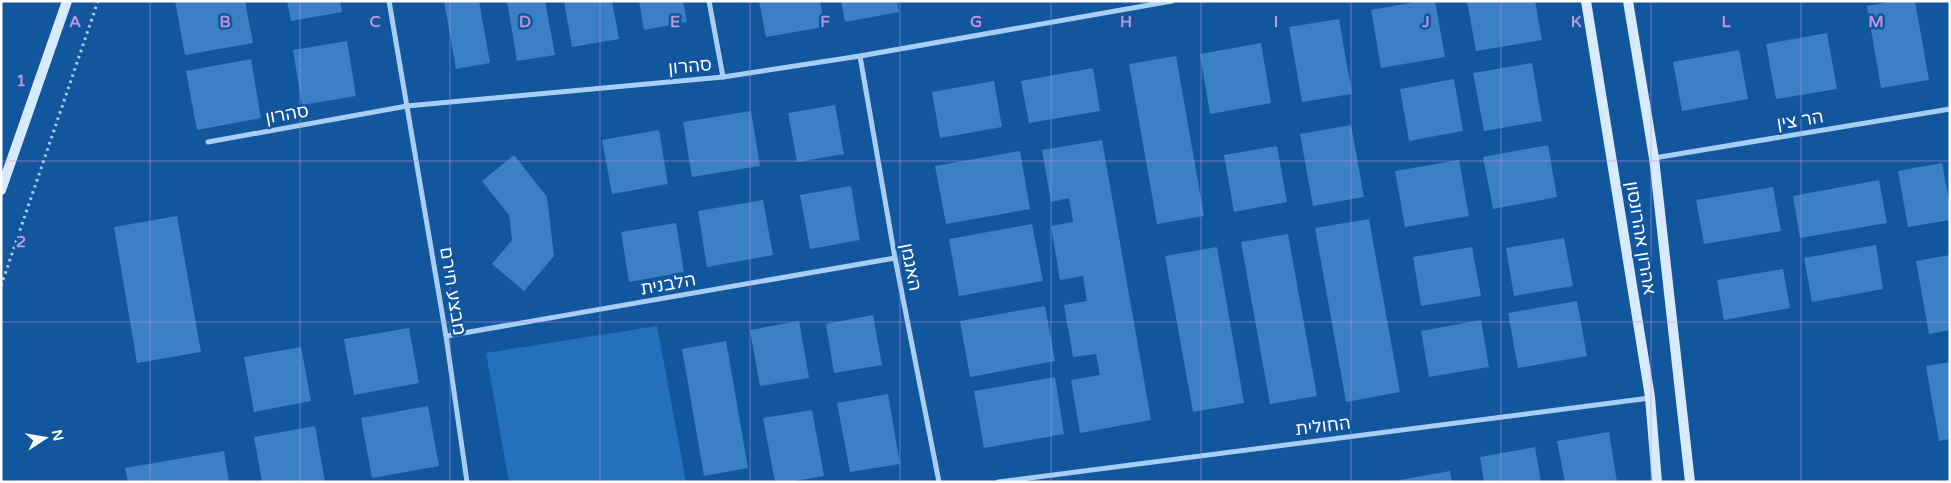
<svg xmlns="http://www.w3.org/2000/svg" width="1951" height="483" font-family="'Varela Round',Heebo,sans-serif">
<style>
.green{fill:#2570bc}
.building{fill:#3b7fc4}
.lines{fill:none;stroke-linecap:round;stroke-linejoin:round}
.path{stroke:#a8cef4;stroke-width:3;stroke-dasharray:2.5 4;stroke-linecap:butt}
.street{stroke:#a8cef4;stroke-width:5}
.secondary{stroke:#d8eafd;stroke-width:10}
.grid{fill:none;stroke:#bd96df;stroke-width:1;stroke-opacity:0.55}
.labels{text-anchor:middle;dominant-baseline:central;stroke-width:5;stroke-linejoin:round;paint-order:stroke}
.street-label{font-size:18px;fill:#fff;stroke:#12569d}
.grid-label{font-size:16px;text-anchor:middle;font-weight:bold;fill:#bd96df;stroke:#12569d;stroke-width:5;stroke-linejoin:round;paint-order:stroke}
</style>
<rect width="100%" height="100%" fill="#12569d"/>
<polygon class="green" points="657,326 686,482 509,482 486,353"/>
<g class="building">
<polygon points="175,1 245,1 253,43 185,55"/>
<polygon points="287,1 340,1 342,12 291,21"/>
<polygon points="444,1 479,1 490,63 456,69"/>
<polygon points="507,1 545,1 555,55 517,61"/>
<polygon points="564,1 612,1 619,39 572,47"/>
<polygon points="639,1 683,1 687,22 644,30"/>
<polygon points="759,1 820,1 824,27 766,37"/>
<polygon points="841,1 897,1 899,12 845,22"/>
<polygon points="1421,1 1435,1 1445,57 1381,68 1371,10"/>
<polygon points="1467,1 1535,1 1542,40 1476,51"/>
<polygon points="1896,1 1915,1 1929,80 1881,88 1867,6"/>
<polygon points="1339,19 1352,94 1302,102 1289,27"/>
<polygon points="1827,33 1837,89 1776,99 1766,44"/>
<polygon points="347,41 356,96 302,105 293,50"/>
<polygon points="1261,43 1271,103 1210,114 1200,54"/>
<polygon points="1739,50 1748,99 1682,111 1673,62"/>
<polygon points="1176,56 1204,216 1157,224 1129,64"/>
<polygon points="251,59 261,118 197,130 186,71"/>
<polygon points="1532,63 1542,121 1484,131 1473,73"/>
<polygon points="1093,68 1100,111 1029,123 1021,81"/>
<polygon points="1454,79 1463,131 1409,141 1400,89"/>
<polygon points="994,81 1002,127 940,138 932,92"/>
<polygon points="835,105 844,154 797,162 788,113"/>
<polygon points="751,111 760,166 692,177 683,122"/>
<polygon points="1351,125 1364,197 1313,206 1300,134"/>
<polygon points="659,130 668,184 612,194 602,140"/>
<polygon points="1102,140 1151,420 1080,433 1071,380 1100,375 1096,354 1073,357 1064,305 1087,301 1083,276 1060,280 1051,226 1073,222 1069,198 1051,202 1042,150"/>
<polygon points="1548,145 1557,197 1493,209 1483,157"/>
<polygon points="1277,146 1287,202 1234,212 1224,155"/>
<polygon points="1020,151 1030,209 946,224 935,166"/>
<polygon points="514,155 547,197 554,256 524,291 492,264 512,240 509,215 482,181"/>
<polygon points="1459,160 1469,216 1405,227 1395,171"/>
<polygon points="1942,163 1950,206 1950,220 1908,227 1898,171"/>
<polygon points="1879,180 1887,223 1800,238 1793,196"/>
<polygon points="851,186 860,240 810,249 800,195"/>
<polygon points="1773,187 1781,231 1704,244 1696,200"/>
<polygon points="763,200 773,255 707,267 698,211"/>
<polygon points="177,216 201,352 137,363 114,227"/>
<polygon points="1369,219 1400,392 1346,402 1315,228"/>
<polygon points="676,223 684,272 629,282 621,232"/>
<polygon points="1032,224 1043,281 959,296 949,239"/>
<polygon points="1288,234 1317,396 1270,404 1241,242"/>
<polygon points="1564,238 1573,286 1514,296 1506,248"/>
<polygon points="1876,245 1883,289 1812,302 1804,258"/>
<polygon points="1217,247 1244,403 1193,412 1165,256"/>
<polygon points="1472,247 1481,296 1421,306 1413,257"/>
<polygon points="1950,255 1950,330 1929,334 1916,261"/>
<polygon points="1783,269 1790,308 1724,320 1717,280"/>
<polygon points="1577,301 1587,356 1518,368 1508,313"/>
<polygon points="1045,306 1055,361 970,377 960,321"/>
<polygon points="873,315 882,365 834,373 826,324"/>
<polygon points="1481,320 1489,367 1429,377 1421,331"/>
<polygon points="799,321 809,378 760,386 750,330"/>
<polygon points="409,328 419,383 354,395 344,339"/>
<polygon points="726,341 748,468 704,476 682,349"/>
<polygon points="301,347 311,401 254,412 244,357"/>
<polygon points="1950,362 1950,439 1939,441 1926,366"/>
<polygon points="1055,377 1064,434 984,448 974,391"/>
<polygon points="888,394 900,464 850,472 837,403"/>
<polygon points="428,406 439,466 372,478 361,418"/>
<polygon points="812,410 824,476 789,482 775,482 763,418"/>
<polygon points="315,426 325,482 262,482 254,437"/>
<polygon points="1609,432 1617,482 1565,482 1557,441"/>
<polygon points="1535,447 1541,482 1484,482 1480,457"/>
<polygon points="224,451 229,482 128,482 125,468"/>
<polygon points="1450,471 1452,482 1400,482 1399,480"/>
</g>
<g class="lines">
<polyline class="path" points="1,286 98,1"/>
<g class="street">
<polyline points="389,1 446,336 467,482"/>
<polyline points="709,1 723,77"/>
<polyline points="860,56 895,258 939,482"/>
<polyline points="208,142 407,106 723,77 860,56 1172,1"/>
<polyline points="1654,158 1950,109"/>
<polyline points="446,336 895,258"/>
<polyline points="998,482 1650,398"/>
</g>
<g class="secondary">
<polyline points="1586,1 1650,397 1657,482"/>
<polyline points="1628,1 1654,158 1690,482"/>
<polyline points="1,190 67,1"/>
</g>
</g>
<path class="grid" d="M150,1v481M300,1v481M450,1v481M600,1v481M750,1v481M900,1v481M1051,1v481M1201,1v481M1351,1v481M1501,1v481M1651,1v481M1801,1v481M1,161h1949M1,322h1949"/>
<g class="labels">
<g class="street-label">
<text transform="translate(690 66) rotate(-5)">סהרון</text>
<text transform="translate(287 114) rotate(-10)">סהרון</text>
<text transform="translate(1800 120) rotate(-9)">הר צין</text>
<text transform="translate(1641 238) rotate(81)">אהרון אהרונסון</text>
<text transform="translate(911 267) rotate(79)">האגמן</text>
<text transform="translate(668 284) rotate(-10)">הלבנית</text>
<text transform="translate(453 291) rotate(81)">מבצע חירם</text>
<text transform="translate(1323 426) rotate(-7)">החולית</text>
</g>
</g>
<g class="grid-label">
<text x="75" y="27">A</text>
<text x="225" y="27">B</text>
<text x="375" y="27">C</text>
<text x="525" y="27">D</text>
<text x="675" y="27">E</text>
<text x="825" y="27">F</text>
<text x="976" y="27">G</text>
<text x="1126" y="27">H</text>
<text x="1276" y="27">I</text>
<text x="1426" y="27">J</text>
<text x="1576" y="27">K</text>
<text x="1726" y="27">L</text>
<text x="1876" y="27">M</text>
<text x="21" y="86">1</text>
<text x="21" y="247">2</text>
</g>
<rect width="1951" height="483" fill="none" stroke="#ffffff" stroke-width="5"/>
<g transform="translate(45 438) rotate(78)" stroke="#12569d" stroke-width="4" paint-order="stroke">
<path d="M0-4L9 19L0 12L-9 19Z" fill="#ffffff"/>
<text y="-8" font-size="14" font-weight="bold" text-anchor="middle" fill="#ffffff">N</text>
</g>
</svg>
